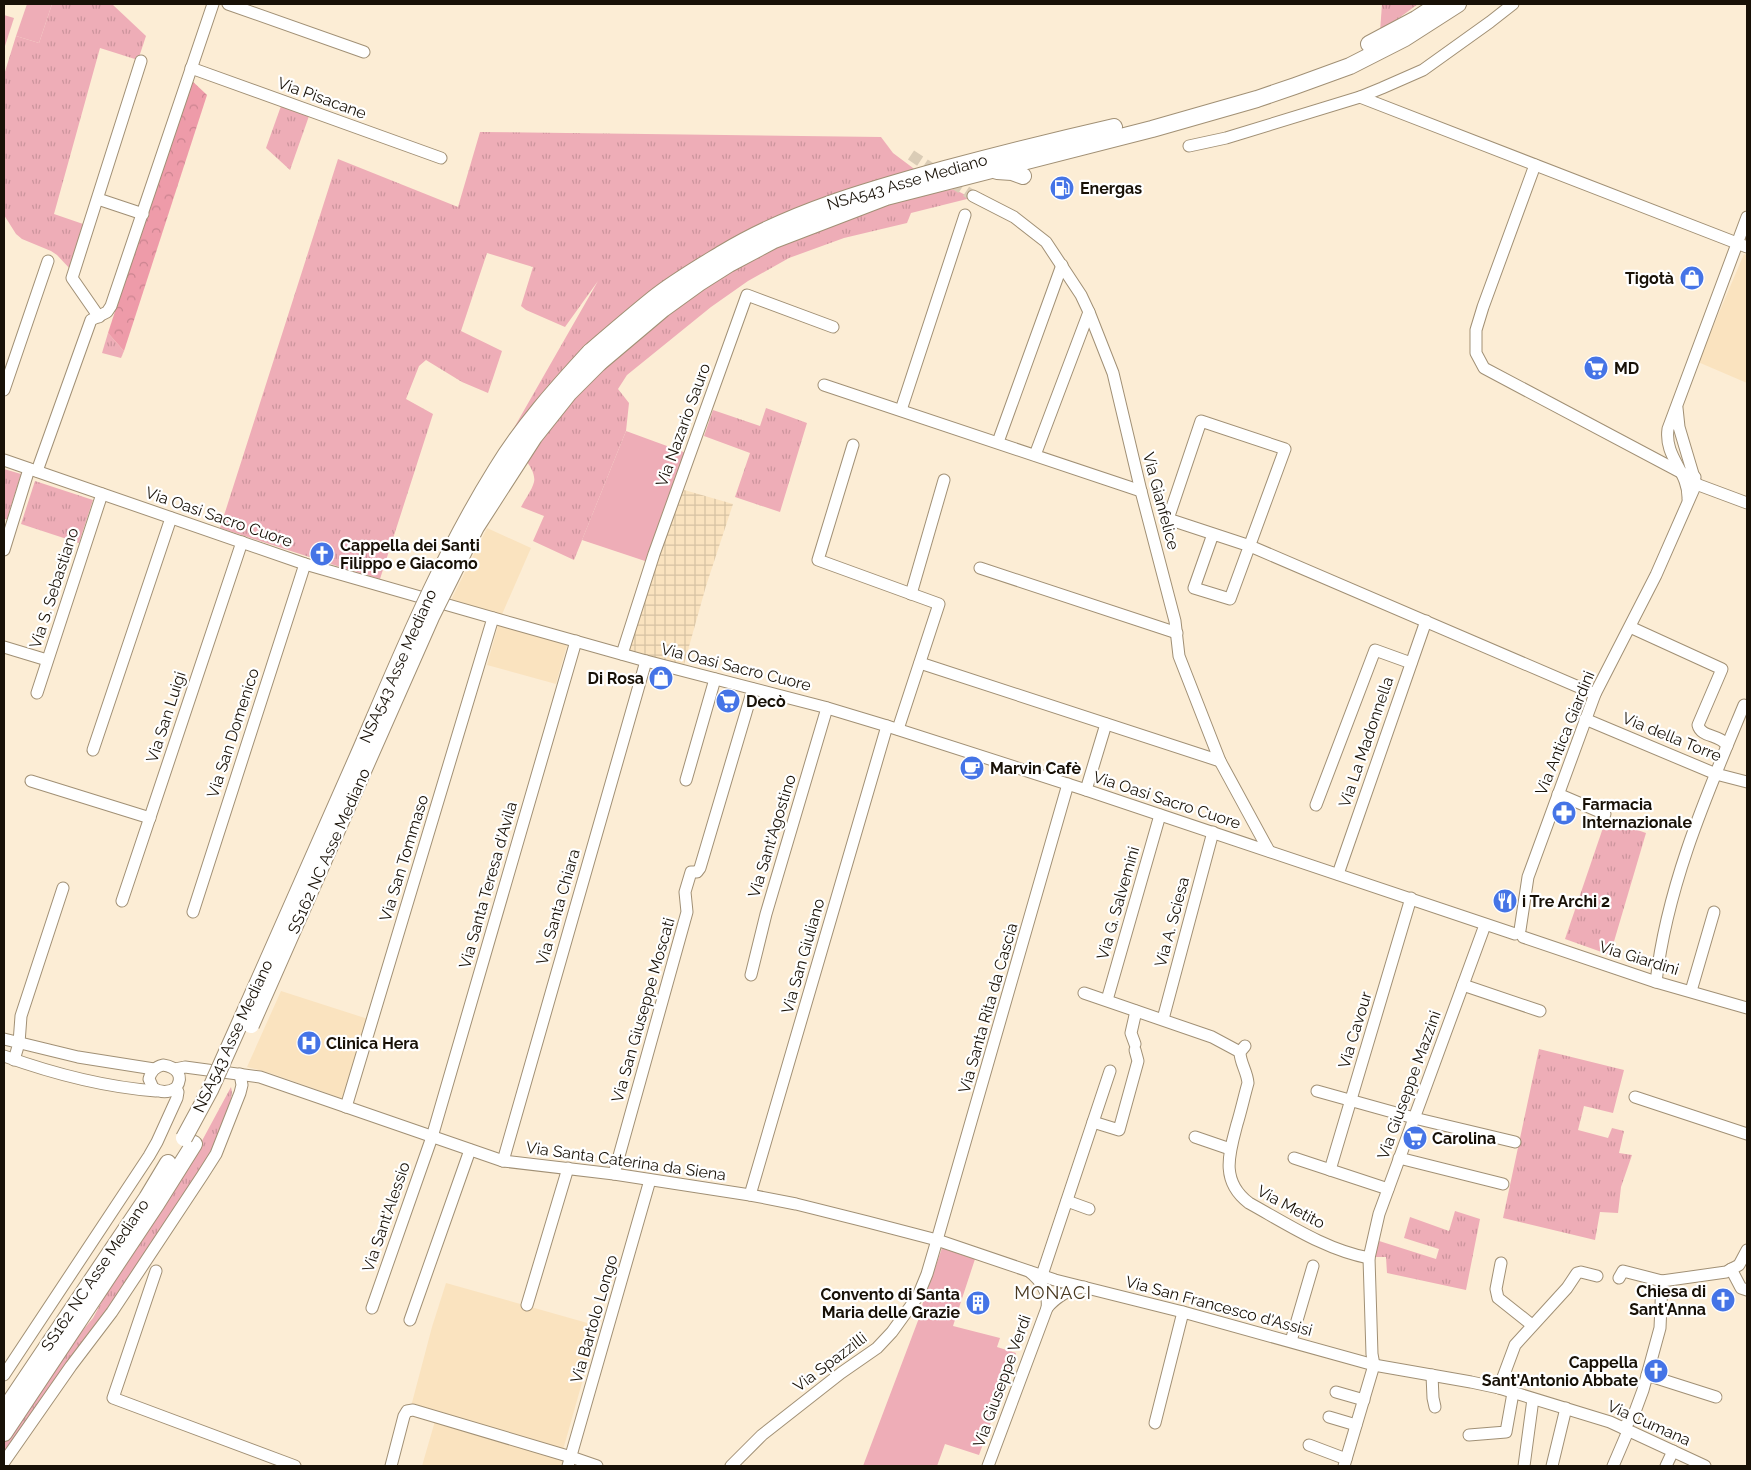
<svg xmlns="http://www.w3.org/2000/svg" width="1751" height="1470" font-family="Raleway,sans-serif">
<style>
.built{fill:#fae3bf}
.industrial{fill:url(#industrial-grid)}
.grass{fill:url(#grass-tufts)}
.forest{fill:url(#forest-crowns)}
.green{fill:#eeadb7}
.lines{fill:none;stroke-linecap:round;stroke-linejoin:round}
.minor-tunnel{stroke:#daccb6;stroke-width:11;stroke-dasharray:11 5.5;stroke-linecap:butt}
.minor-casing{stroke:#a19075;stroke-width:13}
.highway-casing{stroke:#a19075;stroke-width:18}
.minor{stroke:#fff;stroke-width:11}
.highway{stroke:#fff;stroke-width:16}
.highway-bridge-casing{stroke:#a19075;stroke-width:18;stroke-linecap:butt}
.highway-bridge{stroke:#fff;stroke-width:16}
.labels{text-anchor:middle;dominant-baseline:central;stroke-width:4.5;stroke-linejoin:round;paint-order:stroke}
.street-label{font-size:16px;fill:#181107;stroke:#fff}
.poi-label{font-size:16px;font-weight:bold;fill:#181107;stroke:#fff;text-anchor:start}
.neighbourhood-label{font-size:18px;letter-spacing:1px;fill:#483820;stroke:#fff}
</style>
<defs>
<pattern id="industrial-grid" width="8" height="8" patternUnits="userSpaceOnUse" patternTransform="scale(1.25)"><rect width="8" height="8" fill="#fae3bf"/><path d="M0 4h8M4 0v8" fill="none" stroke="#d6c2a3"/></pattern>
<pattern id="grass-tufts" width="24" height="20" patternUnits="userSpaceOnUse" patternTransform="scale(1.25)"><rect width="24" height="20" fill="#eeadb7"/><path d="M3 7l-1-3M5 7V3M7 7l1-3M15 17l-1-3M17 17v-4M19 17l1-3" fill="none" stroke="#cb949c"/></pattern>
<pattern id="forest-crowns" width="20" height="18" patternUnits="userSpaceOnUse" patternTransform="scale(1.25)"><rect width="20" height="18" fill="#ee9ba9"/><path d="M2 6a3 3 0 1 1 6 0M12 15a3 3 0 1 1 6 0" fill="none" stroke="#cb8490"/></pattern>
</defs>
<rect width="100%" height="100%" fill="#fcedd5"/>
<g class="built">
<polygon points="1744,254 1747,255 1747,383 1698,362"/>
<polygon points="487,528 531,548 500,619 449,604"/>
<polygon points="499,622 568,642 556,684 487,665"/>
<polygon points="281,991 368,1019 344,1099 270,1073 247,1067"/>
<polygon points="446,1283 598,1326 561,1457 567,1460 565,1466 422,1466 435,1421 409,1414 432,1327"/>
</g>
<polygon class="industrial" points="674,487 733,504 706,586 683,668 619,650"/>
<g class="grass">
<polygon points="52,4 112,4 146,36 138,60 100,48 54,214 86,225 72,271 57,255 51,251 22,239 16,234 4,215 4,75 16,36 39,43"/>
<polygon points="1382,4 1418,4 1380,32"/>
<polygon points="281,106 309,116 290,170 266,148"/>
<path d="M480,132l401,5 12,16 24,18 -75,23 -149,100 76,-44 113,-43 36,-11 36,-7 17,9 -60,15 -4,10 -63,15 -55,20 -41,23 -37,26 -84,68 -9,14 11,14 -3,28 -52,129 -41,-19 11,-25 -23,-9c4,-8 11,-17 13,-25 3,-14 -18,-33 -27,-42l91,-159 -33,46 -39,-17 -5,-4 12,-39 -46,-14 -26,78 41,20 -14,42 -26,-11 -36,-22 -7,6 -13,33 27,15 -53,165 -40,-12 -120,-39 118,-369 120,48z"/>
<polygon points="108,333 124,351 121,358 102,353"/>
<polygon points="766,408 807,423 780,512 735,497 750,453 704,436 713,410 760,426"/>
<polygon points="4,469 21,474 7,519 4,519"/>
<polygon points="35,481 93,500 79,543 21,524"/>
<polygon points="1606,819 1646,833 1610,955 1565,939"/>
<polygon points="1539,1049 1624,1070 1613,1113 1584,1106 1578,1130 1608,1138 1612,1128 1624,1131 1619,1153 1632,1155 1621,1187 1618,1213 1600,1212 1595,1240 1503,1218"/>
<polygon points="231,1087 232,1092 230,1105 211,1152 111,1307 4,1458 4,1442 67,1349 93,1318 108,1290 190,1163"/>
<polygon points="1455,1211 1480,1219 1466,1290 1387,1273 1386,1257 1374,1257 1376,1240 1436,1259 1439,1249 1404,1238 1410,1217 1449,1231"/>
</g>
<polygon class="forest" points="190,79 207,95 124,351 108,333"/>
<g class="green">
<polygon points="27,4 52,4 39,43 16,36"/>
<polygon points="4,15 14,18 4,49"/>
<polygon points="626,431 686,453 648,562 582,540"/>
<polygon points="942,1248 975,1259 953,1326 1000,1338 997,1347 1016,1353 979,1455 945,1444 937,1466 863,1466 919,1318 918,1317"/>
</g>
<g class="lines">
<polyline class="minor-tunnel" points="911,155 973,196"/>
<defs>
<g id="minor">
<polyline points="228,4 364,52"/>
<polyline points="191,68 441,158"/>
<polyline points="1360,97 1747,247"/>
<polyline points="1189,146 1226,138 1360,97 1382,88 1423,70 1490,22 1513,4"/>
<polyline points="1535,165 1483,307 1476,330 1476,353 1484,368 1682,473 1695,477"/>
<polyline points="973,196 1014,217 1046,242 1081,295 1089,312 1113,373 1141,491 1175,621 1179,656 1220,761 1269,851"/>
<polyline points="98,199 143,214"/>
<polyline points="99,317 72,278 141,61"/>
<polyline points="824,385 1141,491"/>
<polyline points="4,390 48,261"/>
<polyline points="901,410 965,215"/>
<polyline points="998,442 1062,265"/>
<polyline points="853,445 818,560 939,604 898,729"/>
<polyline points="1035,455 1089,312"/>
<polyline points="4,460 305,564 511,623 646,661 824,707 887,726 1086,790 1515,934"/>
<polyline points="37,471 91,320 107,312 111,306 213,4"/>
<polyline points="1696,484 1747,503"/>
<path d="M1688,499c1,-28 -24,-41 -20,-70l79,-212"/>
<polyline points="1213,534 1194,588 1230,599 1285,449 1201,421 1168,519 1250,546 1595,694"/>
<polyline points="4,550 29,469"/>
<polyline points="980,568 1177,633"/>
<polyline points="911,594 944,480"/>
<path d="M1630,627l92,42 -24,56c3,13 23,9 29,21"/>
<polyline points="4,647 47,660"/>
<polyline points="622,654 654,554 747,295 833,327"/>
<polyline points="920,663 1220,761"/>
<polyline points="37,693 102,494"/>
<polyline points="1585,719 1716,774 1747,782"/>
<polyline points="93,750 171,518"/>
<polyline points="686,780 715,679"/>
<polyline points="31,781 150,818"/>
<polyline points="1086,790 1106,724"/>
<polyline points="1558,794 1605,814"/>
<polyline points="1316,805 1375,650 1411,663"/>
<polyline points="1338,874 1426,621"/>
<polyline points="122,901 242,542"/>
<polyline points="193,912 305,564"/>
<polyline points="1520,930 1528,877 1595,694 1656,575 1696,484 1679,427 1677,408"/>
<polyline points="1523,937 1656,982 1747,1008"/>
<polyline points="751,975 766,914 827,708"/>
<path d="M1656,982c11,-97 51,-188 88,-277"/>
<polyline points="1463,985 1540,1011"/>
<polyline points="1691,991 1714,912"/>
<polyline points="1084,993 1212,1037 1240,1052"/>
<polyline points="1107,1000 1160,815"/>
<polyline points="1163,1019 1213,832"/>
<polyline points="4,1039 78,1057 154,1069"/>
<polyline points="1135,1044 1131,1033 1136,1011"/>
<path d="M1245,1046l-5,6c0,11 7,19 8,31 -4,14 -7,28 -11,41 -8,30 -17,57 12,79 38,21 77,47 120,55"/>
<path d="M4,1056c50,18 99,31 152,35"/>
<polyline points="14,1060 19,1043 21,1016 63,888"/>
<path d="M163,1065c14,2 21,11 13,23 -8,5 -15,5 -23,0l-4,-9c2,-8 6,-12 14,-14z"/>
<polyline points="175,1069 185,1067 260,1077 503,1161 614,1174 750,1195 796,1204 868,1222 937,1240 1055,1280 1183,1312 1374,1365 1471,1382 1499,1388 1610,1422 1705,1466"/>
<polyline points="1317,1091 1414,1118 1515,1142"/>
<polyline points="1635,1097 1747,1134"/>
<polyline points="346,1107 493,618"/>
<polyline points="1093,1122 1119,1130 1138,1061 1135,1050"/>
<polyline points="1195,1137 1230,1149"/>
<polyline points="1294,1158 1388,1189"/>
<polyline points="1399,1158 1503,1184"/>
<polyline points="503,1161 646,661"/>
<polyline points="1330,1170 1411,898"/>
<polyline points="614,1174 687,912 685,892 691,872 697,872 700,868 753,689"/>
<polyline points="750,1195 887,726"/>
<polyline points="1067,1201 1089,1209"/>
<polyline points="1501,1263 1496,1289 1498,1298 1532,1325"/>
<polyline points="1731,1269 1741,1288 1747,1290"/>
<polyline points="156,1271 113,1398 295,1466"/>
<polyline points="1042,1275 1110,1071"/>
<polyline points="1619,1278 1623,1271 1662,1281 1726,1272 1739,1265 1747,1250"/>
<polyline points="527,1305 568,1168"/>
<polyline points="372,1308 432,1137 576,641"/>
<path d="M1047,1308c8,-10 23,-20 37,-21"/>
<polyline points="410,1320 470,1150"/>
<polyline points="1291,1341 1313,1266"/>
<polyline points="4,1375 149,1156 157,1142 177,1098 178,1092 176,1088"/>
<polyline points="1432,1375 1433,1398 1435,1407"/>
<polyline points="1647,1375 1716,1397"/>
<polyline points="1499,1388 1515,1345 1567,1288 1577,1273 1581,1272 1597,1276"/>
<polyline points="1336,1392 1364,1400"/>
<polyline points="1329,1417 1356,1425"/>
<polyline points="1155,1423 1183,1312"/>
<polyline points="1623,1428 1633,1417 1643,1390 1660,1328 1662,1281"/>
<polyline points="1469,1435 1506,1432 1513,1393"/>
<polyline points="1309,1445 1346,1459"/>
<polyline points="4,1462 71,1366 112,1312 202,1176 216,1154 240,1093 242,1085 240,1074"/>
<polyline points="391,1466 404,1416 407,1411 413,1410 571,1457 597,1466"/>
<polyline points="568,1466 650,1180"/>
<polyline points="731,1466 762,1435 841,1373 877,1348 892,1332 918,1296 927,1274 937,1240 1068,784"/>
<path d="M988,1466l59,-158c2,-15 -6,-27 -17,-36"/>
<polyline points="1344,1466 1374,1365 1372,1354 1369,1258 1379,1214 1485,925"/>
<polyline points="1524,1466 1533,1399"/>
<polyline points="1552,1466 1566,1408"/>
<polyline points="1613,1466 1628,1431"/>
<polyline points="1666,1466 1673,1451"/>
</g>
<g id="highway">
<polyline points="1369,44 1416,19 1439,4"/>
<polyline points="997,171 1012,172 1023,176"/>
<path d="M590,352c21,-18 42,-36 63,-53 21,-17 47,-32 70,-46 68,-41 146,-63 222,-84 56,-15 112,-29 169,-42"/>
<polyline points="599,363 663,309 699,283 729,264 774,240 886,197 1152,129 1257,99 1295,86 1350,66 1405,38 1458,4"/>
<polyline points="4,1411 147,1198 168,1163"/>
<polyline points="4,1433 157,1203 194,1144"/>
</g>
</defs>
<use href="#minor" class="minor-casing"/>
<use href="#highway" class="highway-casing"/>
<use href="#minor" class="minor"/>
<use href="#highway" class="highway"/>
<defs>
<g id="highway-bridge">
<polyline points="251,1025 431,617 476,527 534,437 569,393 599,363"/>
<path d="M184,1138l26,-48c50,-111 99,-223 148,-334 42,-97 82,-196 138,-286 26,-43 60,-81 94,-118"/>
</g>
</defs>
<use href="#highway-bridge" class="highway-bridge-casing"/>
<use href="#highway-bridge" class="highway-bridge"/>
</g>
<defs>
<symbol id="fuel-disc" viewBox="-11 -11 22 22"><circle r="9.5" fill="#4574e6" stroke="#fff"/><path d="M-5.5-6h7V0h2V4h1.3V-2.5L3-4.5l.8-.8L6-3V5H2.5V1h-1V6h-7ZM-4.2-4.7v3.2H.2V-4.7Z" fill="#fff"/></symbol>
<symbol id="shop-disc" viewBox="-11 -11 22 22"><circle r="9.5" fill="#4574e6" stroke="#fff"/><path d="M-5-2.5h2.3a2.7 3.5 0 0 1 5.4 0H5L5.5 6h-11ZM-1.5-2.5h3a1.5 2.3 0 0 0-3 0Z" fill="#fff"/></symbol>
<symbol id="supermarket-disc" viewBox="-11 -11 22 22"><circle r="9.5" fill="#4574e6" stroke="#fff"/><path d="M-6-5.5h2.5l.6 2H6L4.5 2H-2.5L-4.4-4H-6ZM-1.5 3.2a1.3 1.3 0 1 0 .1 0ZM3 3.2a1.3 1.3 0 1 0 .1 0Z" fill="#fff"/></symbol>
<symbol id="church-disc" viewBox="-11 -11 22 22"><circle r="9.5" fill="#4574e6" stroke="#fff"/><path d="M-1.2-6h2.4v3.5h3.3v2.4h-3.3V6h-2.4V-.1h-3.3v-2.4h3.3Z" fill="#fff"/></symbol>
<symbol id="cafe-disc" viewBox="-11 -11 22 22"><circle r="9.5" fill="#4574e6" stroke="#fff"/><path d="M-5.5-4.5H6V0H3Q3 3.5 0 3.5H-2.5Q-5.5 3.5-5.5 0ZM3-3.2v2h1.7v-2ZM-6 4.5H4V6H-6Z" fill="#fff"/></symbol>
<symbol id="pharmacy-disc" viewBox="-11 -11 22 22"><circle r="9.5" fill="#4574e6" stroke="#fff"/><path d="M-2-6h4v4h4v4h-4v4h-4v-4h-4v-4h4Z" fill="#fff"/></symbol>
<symbol id="restaurant-disc" viewBox="-11 -11 22 22"><circle r="9.5" fill="#4574e6" stroke="#fff"/><path d="M-5-6h1v4h1v-4h1v4h1v-4h1v5L-1.5 .5V6h-2V.5L-5-1ZM5-6V6H3V1.5H1.5Q1.5-4 5-6Z" fill="#fff"/></symbol>
<symbol id="hospital-disc" viewBox="-11 -11 22 22"><circle r="9.5" fill="#4574e6" stroke="#fff"/><path d="M-5-5h3v3.5h4V-5h3V5h-3V1.5h-4V5h-3Z" fill="#fff"/></symbol>
<symbol id="building-disc" viewBox="-11 -11 22 22"><circle r="9.5" fill="#4574e6" stroke="#fff"/><path d="M-4-6H4V6H1V3H-1V6H-4ZM-2.5-4.3h1.7v1.8h-1.7ZM.8-4.3h1.7v1.8H.8ZM-2.5-1h1.7V.8h-1.7ZM.8-1h1.7V.8H.8Z" fill="#fff"/></symbol>
</defs>
<g fill-rule="evenodd">
<use href="#fuel-disc" x="1048" y="174" width="28" height="28"/>
<use href="#shop-disc" x="1678" y="264" width="28" height="28"/>
<use href="#supermarket-disc" x="1582" y="354" width="28" height="28"/>
<use href="#church-disc" x="308" y="540" width="28" height="28"/>
<use href="#shop-disc" x="647" y="664" width="28" height="28"/>
<use href="#supermarket-disc" x="714" y="687" width="28" height="28"/>
<use href="#cafe-disc" x="958" y="754" width="28" height="28"/>
<use href="#pharmacy-disc" x="1550" y="799" width="28" height="28"/>
<use href="#restaurant-disc" x="1491" y="887" width="28" height="28"/>
<use href="#hospital-disc" x="295" y="1029" width="28" height="28"/>
<use href="#supermarket-disc" x="1401" y="1124" width="28" height="28"/>
<use href="#church-disc" x="1709" y="1286" width="28" height="28"/>
<use href="#building-disc" x="964" y="1289" width="28" height="28"/>
<use href="#church-disc" x="1642" y="1357" width="28" height="28"/>
</g>
<g class="labels">
<g class="street-label">
<text transform="translate(322 98) rotate(20)">Via Pisacane</text>
<text transform="translate(907 182) rotate(-16)">NSA543 Asse Mediano</text>
<text transform="translate(683 425) rotate(-70)">Via Nazario Sauro</text>
<text transform="translate(1161 501) rotate(75)">Via Gianfelice</text>
<text transform="translate(219 517) rotate(19)">Via Oasi Sacro Cuore</text>
<text transform="translate(54 588) rotate(-72)">Via S. Sebastiano</text>
<text transform="translate(398 666) rotate(-66)">NSA543 Asse Mediano</text>
<text transform="translate(736 667) rotate(14)">Via Oasi Sacro Cuore</text>
<text transform="translate(166 717) rotate(-72)">Via San Luigi</text>
<text transform="translate(233 733) rotate(-72)">Via San Domenico</text>
<text transform="translate(1565 733) rotate(-68)">Via Antica Giardini</text>
<text transform="translate(1672 737) rotate(22)">Via della Torre</text>
<text transform="translate(1366 742) rotate(-71)">Via La Madonnella</text>
<text transform="translate(1167 800) rotate(18)">Via Oasi Sacro Cuore</text>
<text transform="translate(772 836) rotate(-73)">Via Sant'Agostino</text>
<text transform="translate(329 851) rotate(-66)">SS162 NC Asse Mediano</text>
<text transform="translate(404 858) rotate(-73)">Via San Tommaso</text>
<text transform="translate(488 885) rotate(-74)">Via Santa Teresa d'Avila</text>
<text transform="translate(1118 903) rotate(-74)">Via G. Salvemini</text>
<text transform="translate(558 907) rotate(-74)">Via Santa Chiara</text>
<text transform="translate(1172 922) rotate(-75)">Via A. Sciesa</text>
<text transform="translate(803 956) rotate(-74)">Via San Giuliano</text>
<text transform="translate(1639 958) rotate(17)">Via Giardini</text>
<text transform="translate(988 1008) rotate(-74)">Via Santa Rita da Cascia</text>
<text transform="translate(643 1010) rotate(-74)">Via San Giuseppe Moscati</text>
<text transform="translate(1355 1030) rotate(-73)">Via Cavour</text>
<text transform="translate(233 1036) rotate(-65)">NSA543 Asse Mediano</text>
<text transform="translate(1409 1085) rotate(-70)">Via Giuseppe Mazzini</text>
<text transform="translate(626 1161) rotate(8)">Via Santa Caterina da Siena</text>
<text transform="translate(1291 1207) rotate(28)">Via Metito</text>
<text transform="translate(386 1217) rotate(-71)">Via Sant'Alessio</text>
<text transform="translate(95 1275) rotate(-56)">SS162 NC Asse Mediano</text>
<text transform="translate(1219 1306) rotate(15)">Via San Francesco d'Assisi</text>
<text transform="translate(594 1319) rotate(-74)">Via Bartolo Longo</text>
<text transform="translate(830 1362) rotate(-37)">Via Spazzilli</text>
<text transform="translate(1002 1381) rotate(-70)">Via Giuseppe Verdi</text>
<text transform="translate(1649 1423) rotate(24)">Via Cumana</text>
</g>
<g class="poi-label">
<text x="1080" y="188">Energas</text>
<text x="1674" y="278" text-anchor="end">Tigotà</text>
<text x="1614" y="368">MD</text>
<text x="340" y="545">Cappella dei Santi<tspan x="340" dy="18">Filippo e Giacomo</tspan></text>
<text x="644" y="678" text-anchor="end">Di Rosa</text>
<text x="746" y="701">Decò</text>
<text x="990" y="768">Marvin Cafè</text>
<text x="1582" y="804">Farmacia<tspan x="1582" dy="18">Internazionale</tspan></text>
<text x="1522" y="901">i Tre Archi 2</text>
<text x="326" y="1043">Clinica Hera</text>
<text x="1432" y="1138">Carolina</text>
<text x="1706" y="1291" text-anchor="end">Chiesa di<tspan x="1706" dy="18">Sant'Anna</tspan></text>
<text x="960" y="1294" text-anchor="end">Convento di Santa<tspan x="960" dy="18">Maria delle Grazie</tspan></text>
<text x="1638" y="1362" text-anchor="end">Cappella<tspan x="1638" dy="18">Sant'Antonio Abbate</tspan></text>
</g>
<g class="neighbourhood-label">
<text x="1053" y="1292">MONACI</text>
</g>
</g>
<rect width="1751" height="1470" fill="none" stroke="#181107" stroke-width="10"/>
</svg>
